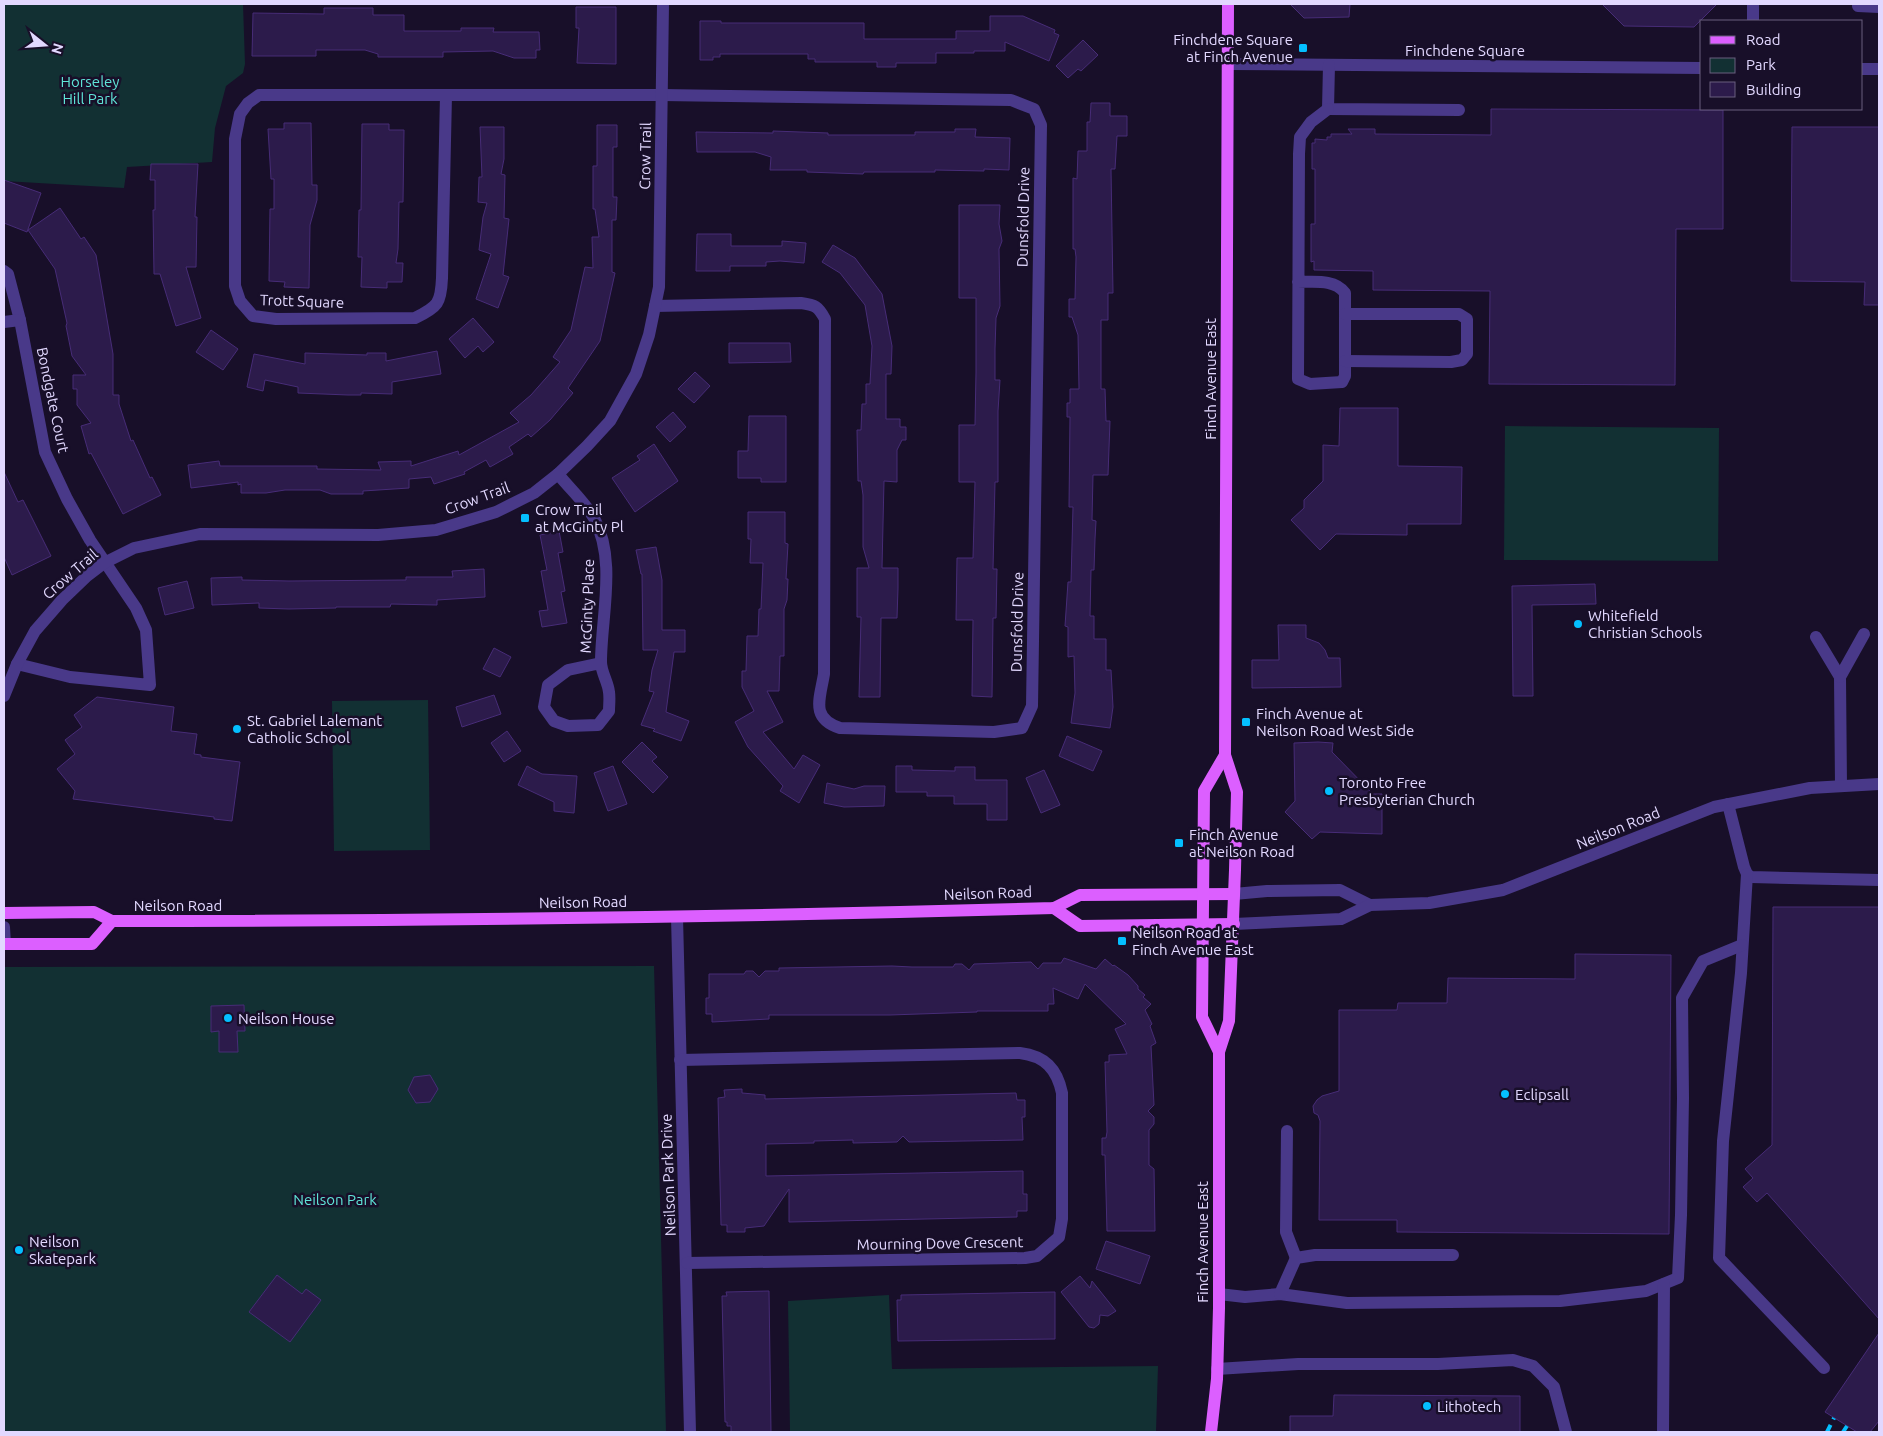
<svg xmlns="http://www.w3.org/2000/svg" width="1883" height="1436" font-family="Ubuntu,sans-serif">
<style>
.green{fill:#123033}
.building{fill:#2c1b4b;stroke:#472c77}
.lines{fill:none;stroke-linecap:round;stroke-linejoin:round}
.minor{stroke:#493989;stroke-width:12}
.major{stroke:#dc5fff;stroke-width:12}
.rail{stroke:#04bfff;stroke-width:4;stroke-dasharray:8 6;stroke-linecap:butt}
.poi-dot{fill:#04bfff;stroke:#180f29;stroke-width:2}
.labels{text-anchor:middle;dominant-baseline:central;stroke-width:5;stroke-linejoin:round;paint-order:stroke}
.poi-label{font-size:15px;fill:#e2d8ff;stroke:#180f29;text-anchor:start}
.street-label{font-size:15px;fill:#e2d8ff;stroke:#180f29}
.park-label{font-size:15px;fill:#5fe4d7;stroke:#180f29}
</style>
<rect width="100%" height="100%" fill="#180f29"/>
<g class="green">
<polygon points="4,4 243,4 245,64 243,73 226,86 215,128 212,162 127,167 124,188 4,181"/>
<polygon points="1505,426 1719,428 1718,561 1504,560"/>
<polygon points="428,700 430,850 334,851 332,701"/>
<polygon points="654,966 666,1432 4,1432 4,967"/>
<polygon points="889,1295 892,1369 1158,1366 1156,1432 790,1432 788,1301"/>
</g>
<g class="building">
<polygon points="1290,4 1350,4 1349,17 1304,18"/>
<polygon points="1602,4 1717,4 1694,27 1624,26"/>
<polygon points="576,7 616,7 616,64 577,63 579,28 576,28"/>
<polygon points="324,8 373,8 373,15 404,15 404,31 461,31 461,28 494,28 493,32 539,32 540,50 536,50 536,58 514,58 493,51 443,52 443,57 378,57 378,54 365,50 316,50 316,56 252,56 253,13 324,14"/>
<polygon points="990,16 1023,16 1055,30 1054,33 1059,35 1049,61 1005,42 1005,51 974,51 974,53 936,53 936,63 896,63 896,67 877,67 877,62 815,62 815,59 808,59 808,54 720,54 720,57 713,57 713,60 700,60 700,21 721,21 721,23 864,23 864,39 956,39 956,31 990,31"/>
<polygon points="1083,40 1098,55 1081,71 1078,69 1068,78 1056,66"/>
<polygon points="1091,103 1110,103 1110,116 1127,116 1127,136 1117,136 1115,169 1111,169 1113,293 1108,293 1108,320 1101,320 1101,389 1105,389 1106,421 1110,421 1108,475 1093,475 1092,520 1096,521 1095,539 1094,570 1091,570 1090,616 1094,616 1094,639 1106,639 1106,670 1111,670 1113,707 1110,728 1071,723 1075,693 1074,656 1068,657 1068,627 1065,626 1068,582 1071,582 1073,507 1069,507 1070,417 1067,417 1067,403 1070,403 1070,389 1079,389 1078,335 1072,317 1069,317 1069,299 1075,299 1076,257 1075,249 1073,249 1073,178 1077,179 1078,151 1087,151 1087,122 1090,122"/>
<polygon points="1491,109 1723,110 1723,229 1676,229 1675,385 1489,384 1490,291 1373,290 1373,271 1314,270 1314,261 1311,262 1311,224 1315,224 1315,169 1312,169 1312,143 1315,143 1315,139 1327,140 1327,137 1331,137 1331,134 1352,134 1348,129 1375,129 1375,134 1491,135"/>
<polygon points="284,123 311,123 312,185 317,185 317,200 310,225 309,288 284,287 285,282 269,281 270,209 274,209 274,179 271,179 268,129 284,129"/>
<polygon points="362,124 389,124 389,130 404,130 403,202 399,202 398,249 396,263 403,263 402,282 387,282 387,288 361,287 362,257 358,257 359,210 361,210"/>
<polygon points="597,125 617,125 617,147 613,147 613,197 617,197 616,220 612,220 612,272 615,273 600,341 568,388 573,393 550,420 531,437 528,434 509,447 513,454 490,467 486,460 464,472 465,474 434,484 431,477 409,479 409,488 363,491 363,494 331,494 320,490 285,490 266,493 241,493 241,484 238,485 238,482 191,488 188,465 219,461 220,466 317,466 317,469 381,470 378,462 411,461 411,466 458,451 459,455 519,422 510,413 531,395 560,362 553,357 571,330 585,267 593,268 592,237 599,237 595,209 593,209 593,166 597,166"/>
<polygon points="480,127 504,127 504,159 501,174 505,175 504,218 509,219 503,275 509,277 498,308 476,299 491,254 479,250 483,217 487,203 478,202 479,177 482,177"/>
<polygon points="1792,127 1879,127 1879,305 1864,305 1865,282 1791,281"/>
<polygon points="955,129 976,129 975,137 1010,138 1009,170 984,169 984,171 935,170 935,172 864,172 863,174 807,172 807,170 770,170 771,157 755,152 697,152 696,132 773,133 773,131 828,133 828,135 915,135 915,132 955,132"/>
<polygon points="151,164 198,164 195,217 197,217 196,267 186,267 201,318 176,326 160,274 154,274 153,210 155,210 155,180 150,180"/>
<polygon points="4,180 41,193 27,232 4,223"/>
<polygon points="959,205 1000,205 999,224 1002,241 999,249 1000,306 996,318 995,349 995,380 1000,380 998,411 998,482 995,482 993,569 997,569 996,618 993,618 992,697 972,696 973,620 956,620 957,558 973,558 975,482 959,482 959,425 975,425 976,372 976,298 959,298"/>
<polygon points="60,208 81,239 84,237 96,255 113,354 113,395 119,395 119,404 131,441 133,440 150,478 152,477 161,495 123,514 91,453 89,454 81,426 91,423 77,405 77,389 73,389 73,375 86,375 72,356 66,326 67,323 55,269 28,230"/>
<polygon points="697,234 731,234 731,246 782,246 782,241 806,243 804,263 780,261 766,262 766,266 730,266 730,271 696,271"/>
<polygon points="833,245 855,258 882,294 892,346 891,374 886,374 886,419 900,419 900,427 906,427 906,440 902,440 897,450 897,482 884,481 882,568 898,568 898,588 897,618 881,618 880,697 859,697 861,617 857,617 857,568 869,568 863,547 863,495 861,481 858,481 857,430 861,430 862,404 866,404 866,384 870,384 872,346 865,305 840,273 822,262"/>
<polygon points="473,318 494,342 483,352 478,346 465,358 449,339"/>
<polygon points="211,330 238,349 223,370 196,352"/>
<polygon points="729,343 790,343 791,362 729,363"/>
<polygon points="437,351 441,374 392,382 392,394 361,393 361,395 348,395 298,393 298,387 265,380 263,391 247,387 254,354 305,364 305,353 367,355 367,353 386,353 386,361"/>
<polygon points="695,372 710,386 694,403 678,389"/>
<polygon points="1340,408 1398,408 1398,466 1462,467 1461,524 1407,524 1407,535 1336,534 1320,550 1291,520 1304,508 1304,500 1323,481 1323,445 1339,446"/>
<polygon points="673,412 686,427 670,442 656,427"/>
<polygon points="749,416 786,416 786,482 761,482 761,478 738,478 738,451 748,451"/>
<polygon points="654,444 678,481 635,512 612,478 640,460 637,456"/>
<polygon points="4,472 18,502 23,500 51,556 12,575 4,557"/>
<polygon points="748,512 785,512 785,543 788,544 786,579 788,579 787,600 784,609 784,656 780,656 779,691 767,691 783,722 763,732 794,769 803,755 820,765 799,803 780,791 783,786 748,747 735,722 754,711 742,687 742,671 746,671 747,636 758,636 759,609 761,609 763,563 750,563 751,539 748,539"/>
<polygon points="559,531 563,552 558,553 565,591 561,592 567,623 542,627 539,611 548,610 541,571 547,570 540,535"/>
<polygon points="656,547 662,580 662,630 685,630 685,652 674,652 666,712 689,721 681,741 653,731 655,729 641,725 654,692 649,691 652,670 658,650 643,650 642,574 641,574 636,550"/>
<polygon points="484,569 485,597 437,600 437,605 391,604 390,607 336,607 336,608 289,609 259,608 259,603 212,605 211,578 242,577 242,580 289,581 406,580 406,577 453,577 452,571"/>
<polygon points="187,581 194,608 165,615 158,588"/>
<polygon points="1595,584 1596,604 1532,605 1533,696 1513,696 1512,586"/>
<polygon points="1278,625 1306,625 1306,638 1319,643 1325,650 1328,658 1340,658 1341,687 1252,688 1252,660 1279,660"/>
<polygon points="494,648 511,657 500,677 483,669"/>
<polygon points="494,695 501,714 462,727 456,707"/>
<polygon points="97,697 174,707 171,731 197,734 194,754 201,755 201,757 240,762 232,821 214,819 214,817 73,799 75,791 57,769 75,754 65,740 82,727 74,715"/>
<polygon points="507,731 521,751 504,762 491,743"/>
<polygon points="1067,736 1102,751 1093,771 1059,756"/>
<polygon points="642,742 657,757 652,761 668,777 653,793 622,762"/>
<polygon points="1318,742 1333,743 1332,752 1373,794 1382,794 1382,834 1320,832 1312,839 1285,812 1295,801 1294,743"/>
<polygon points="527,766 542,774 577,776 574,813 554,811 554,802 518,785"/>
<polygon points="613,766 627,804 608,811 594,773"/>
<polygon points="896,766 912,766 912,770 955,771 955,767 975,767 975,780 1007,780 1007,820 987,820 987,804 954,804 954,796 927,796 927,792 896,792"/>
<polygon points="1044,770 1060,805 1041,813 1026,778"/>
<polygon points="827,783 854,789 864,786 885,786 884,806 844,807 824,803"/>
<polygon points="1773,907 1879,907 1879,1319 1767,1193 1757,1202 1743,1187 1753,1178 1745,1169 1772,1145"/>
<polygon points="1575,954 1671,955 1669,1234 1397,1232 1397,1220 1319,1220 1320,1121 1318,1115 1314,1113 1313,1106 1317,1100 1322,1096 1339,1091 1339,1010 1397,1010 1398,1003 1447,1003 1448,978 1575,979"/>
<polygon points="1064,958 1096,969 1105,959 1113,966 1114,965 1128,975 1138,986 1138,989 1145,995 1143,997 1151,1004 1145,1010 1152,1024 1150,1026 1156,1043 1151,1046 1154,1105 1148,1111 1154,1117 1154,1124 1149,1130 1149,1165 1154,1169 1155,1231 1107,1231 1105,1155 1102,1155 1102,1138 1106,1138 1107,1132 1105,1062 1109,1062 1109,1055 1127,1054 1115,1029 1126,1024 1085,984 1078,999 1053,988 1054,1004 1048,1004 1048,1011 977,1011 977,1012 890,1015 769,1015 769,1019 712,1022 712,1014 706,1014 706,998 709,998 709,974 744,974 746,971 753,971 759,977 765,971 779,971 779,968 892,966 912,967 953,967 955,964 962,964 969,970 974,964 1031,962 1038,969 1043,963 1061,963"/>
<polygon points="244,1005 245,1031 237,1031 238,1052 219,1052 219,1031 211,1032 211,1006"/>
<polygon points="430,1075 438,1089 430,1102 416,1103 408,1090 414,1077"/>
<polygon points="742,1089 742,1093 765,1095 765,1099 1016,1093 1017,1100 1025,1100 1025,1117 1022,1117 1023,1140 909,1142 903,1136 897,1142 853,1143 853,1140 814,1141 814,1143 766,1144 766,1176 1023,1171 1023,1194 1027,1194 1027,1211 1017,1211 1017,1217 789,1222 789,1189 764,1226 745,1228 745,1232 727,1232 727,1225 721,1225 718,1098 725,1097 724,1090"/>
<polygon points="1106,1241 1150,1256 1140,1284 1096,1269"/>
<polygon points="277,1275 302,1294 306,1289 321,1300 290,1342 249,1312"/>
<polygon points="1080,1276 1090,1288 1092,1281 1116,1311 1108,1316 1100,1315 1099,1324 1094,1328 1089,1327 1061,1292"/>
<polygon points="769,1291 771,1432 731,1432 731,1426 727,1426 727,1422 725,1422 722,1296 727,1296 726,1292"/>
<polygon points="1055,1292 1055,1339 898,1341 897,1300 901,1300 901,1295"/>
<polygon points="1879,1333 1879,1421 1870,1432 1857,1432 1825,1412"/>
<polygon points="1334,1395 1520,1396 1520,1432 1290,1432 1290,1416 1333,1416"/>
</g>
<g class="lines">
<g class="minor">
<polyline points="1858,6 1879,7"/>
<polyline points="1753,21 1753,4"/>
<polyline points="1228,64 1702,68"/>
<polyline points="1329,65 1328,109 1459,110"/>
<polyline points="1862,69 1879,69"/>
<path d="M446,95l-4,183c-1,25 -4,29 -27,40l-139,1 -23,-3 -13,-15 -5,-15v-147l5,-25 8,-11 11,-8h403l349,5 23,9 7,16 -9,581 -10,22 -28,4 -154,-4c-30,-10 -20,-29 -16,-54l1,-355c-7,-13 -10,-14 -24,-16l-146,3"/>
<polyline points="4,271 8,274 20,320 45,452 67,499 90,540 136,608 146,630 150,685 70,677 17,664"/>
<path d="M1298,282c17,0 37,-3 47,11v83l-3,6 -32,2 -12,-5 1,-225 1,-17 11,-15 17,-13"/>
<polyline points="1345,314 1459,314 1467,319 1467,354 1462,360 1451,362 1345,361"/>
<polyline points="4,322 20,320"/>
<path d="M558,474c12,15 26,27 36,44 23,42 7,99 7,144 0,10 7,20 8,30 1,6 0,13 0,19l-11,14 -30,1 -14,-5 -10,-14 4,-22 20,-15 33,-7"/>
<polyline points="1816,637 1840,677 1841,786"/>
<polyline points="1840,677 1864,634"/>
<polyline points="4,696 17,664 35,631 62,600 87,576 104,563 134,548 200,534 378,535 436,530 496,512 534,493 558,474 587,446 610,421 636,374 649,335 659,287 663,4"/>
<polyline points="1728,804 1744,867 1747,874 1751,877 1879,880"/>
<polyline points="1747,874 1741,973 1723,1141 1719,1258 1824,1368"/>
<polyline points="1234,894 1267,891 1340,890 1370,905"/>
<polyline points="677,917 690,1432"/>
<polyline points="1234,924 1341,919 1370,905 1429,903 1503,890 1714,807 1810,788 1879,784"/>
<polyline points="4,927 5,944"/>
<path d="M680,1060l340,-7c25,3 37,16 42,40v126l-3,18 -22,19 -12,2 -338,5"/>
<polyline points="1287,1131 1286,1232 1296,1258"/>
<polyline points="1219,1294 1245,1297 1280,1294 1347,1303 1560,1301 1646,1291 1678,1278 1681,1215 1683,1098 1682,998 1703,961 1742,945"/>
<polyline points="1280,1294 1296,1258 1315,1255 1453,1255"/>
<polyline points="1217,1369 1298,1364 1438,1364 1513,1360 1533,1366 1554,1387 1566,1432"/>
<polyline points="1663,1432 1664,1284"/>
</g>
<g class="major">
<polyline points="1054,908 1080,926 1234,924"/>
<path d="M4,913l90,-1 18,9c314,0 628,-4 942,-13l26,-13 154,-1"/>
<polyline points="4,944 92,944 112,921"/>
<polyline points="1219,1052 1202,1017 1204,791 1225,755"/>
<polyline points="1211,1432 1217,1379 1219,1308 1219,1052 1229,1021 1235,870 1237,792 1225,755 1228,4"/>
</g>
<g class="rail">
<polyline points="1827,1432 1834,1418"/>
<polyline points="1843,1432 1847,1426"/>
</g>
</g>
<g class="poi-dot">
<rect x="1298" y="43" width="10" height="10" rx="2.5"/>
<rect x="520" y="513" width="10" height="10" rx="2.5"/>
<circle cx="1578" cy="624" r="5"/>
<rect x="1241" y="717" width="10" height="10" rx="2.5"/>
<circle cx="237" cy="729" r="5"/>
<circle cx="1329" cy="791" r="5"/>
<rect x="1174" y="838" width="10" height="10" rx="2.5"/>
<rect x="1117" y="936" width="10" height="10" rx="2.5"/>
<circle cx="228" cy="1018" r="5"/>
<circle cx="1505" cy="1094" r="5"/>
<circle cx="19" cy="1250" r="5"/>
<circle cx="1427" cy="1406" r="5"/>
</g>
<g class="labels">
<g class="poi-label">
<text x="1293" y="39" text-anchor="end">Finchdene Square<tspan x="1293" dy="17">at Finch Avenue</tspan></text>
<text x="535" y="509">Crow Trail<tspan x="535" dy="17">at McGinty Pl</tspan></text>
<text x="1588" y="615">Whitefield<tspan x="1588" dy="17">Christian Schools</tspan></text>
<text x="1256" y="713">Finch Avenue at<tspan x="1256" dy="17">Neilson Road West Side</tspan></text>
<text x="247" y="720">St. Gabriel Lalemant<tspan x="247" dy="17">Catholic School</tspan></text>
<text x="1339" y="782">Toronto Free<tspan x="1339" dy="17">Presbyterian Church</tspan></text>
<text x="1189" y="834">Finch Avenue<tspan x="1189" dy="17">at Neilson Road</tspan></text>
<text x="1132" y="932">Neilson Road at<tspan x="1132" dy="17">Finch Avenue East</tspan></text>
<text x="238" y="1018">Neilson House</text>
<text x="1515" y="1094">Eclipsall</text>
<text x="29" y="1241">Neilson<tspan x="29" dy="17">Skatepark</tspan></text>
<text x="1437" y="1406">Lithotech</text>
</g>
<g class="street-label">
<text x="1465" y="50">Finchdene Square</text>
<text transform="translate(645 156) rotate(-89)">Crow Trail</text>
<text transform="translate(1023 217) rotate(-89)">Dunsfold Drive</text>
<text transform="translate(302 301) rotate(2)">Trott Square</text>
<text transform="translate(1210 379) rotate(-90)">Finch Avenue East</text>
<text transform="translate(53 400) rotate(78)">Bondgate Court</text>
<text transform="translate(477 498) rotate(-20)">Crow Trail</text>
<text transform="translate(70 574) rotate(-41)">Crow Trail</text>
<text transform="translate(587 606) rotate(-88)">McGinty Place</text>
<text transform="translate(1017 622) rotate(-89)">Dunsfold Drive</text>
<text transform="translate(1618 828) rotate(-22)">Neilson Road</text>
<text transform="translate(988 893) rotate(-2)">Neilson Road</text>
<text transform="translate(583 902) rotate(-1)">Neilson Road</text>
<text x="178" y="905">Neilson Road</text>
<text transform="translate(668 1175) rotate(-92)">Neilson Park Drive</text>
<text transform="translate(1202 1242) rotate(-90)">Finch Avenue East</text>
<text transform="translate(940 1243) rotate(-1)">Mourning Dove Crescent</text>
</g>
<g class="park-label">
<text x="90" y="81">Horseley<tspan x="90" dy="17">Hill Park</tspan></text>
<text x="335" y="1199">Neilson Park</text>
</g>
</g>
<rect width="1883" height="1436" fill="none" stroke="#e2d8ff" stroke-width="10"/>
<rect x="1700" y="20" width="162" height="90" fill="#180f29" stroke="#695f7f"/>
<rect x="1710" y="36" width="25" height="8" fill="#dc5fff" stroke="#695f7f"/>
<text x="1746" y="45" font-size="15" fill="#e2d8ff">Road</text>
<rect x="1710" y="58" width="25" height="15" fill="#123033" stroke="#695f7f"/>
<text x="1746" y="70" font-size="15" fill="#e2d8ff">Park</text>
<rect x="1710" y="82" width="25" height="15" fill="#2c1b4b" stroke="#695f7f"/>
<text x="1746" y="95" font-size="15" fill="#e2d8ff">Building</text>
<g transform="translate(45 45) rotate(107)" stroke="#180f29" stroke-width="4" paint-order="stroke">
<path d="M0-4L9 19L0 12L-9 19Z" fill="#e2d8ff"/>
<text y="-8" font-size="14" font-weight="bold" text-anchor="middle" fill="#e2d8ff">N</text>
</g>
</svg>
